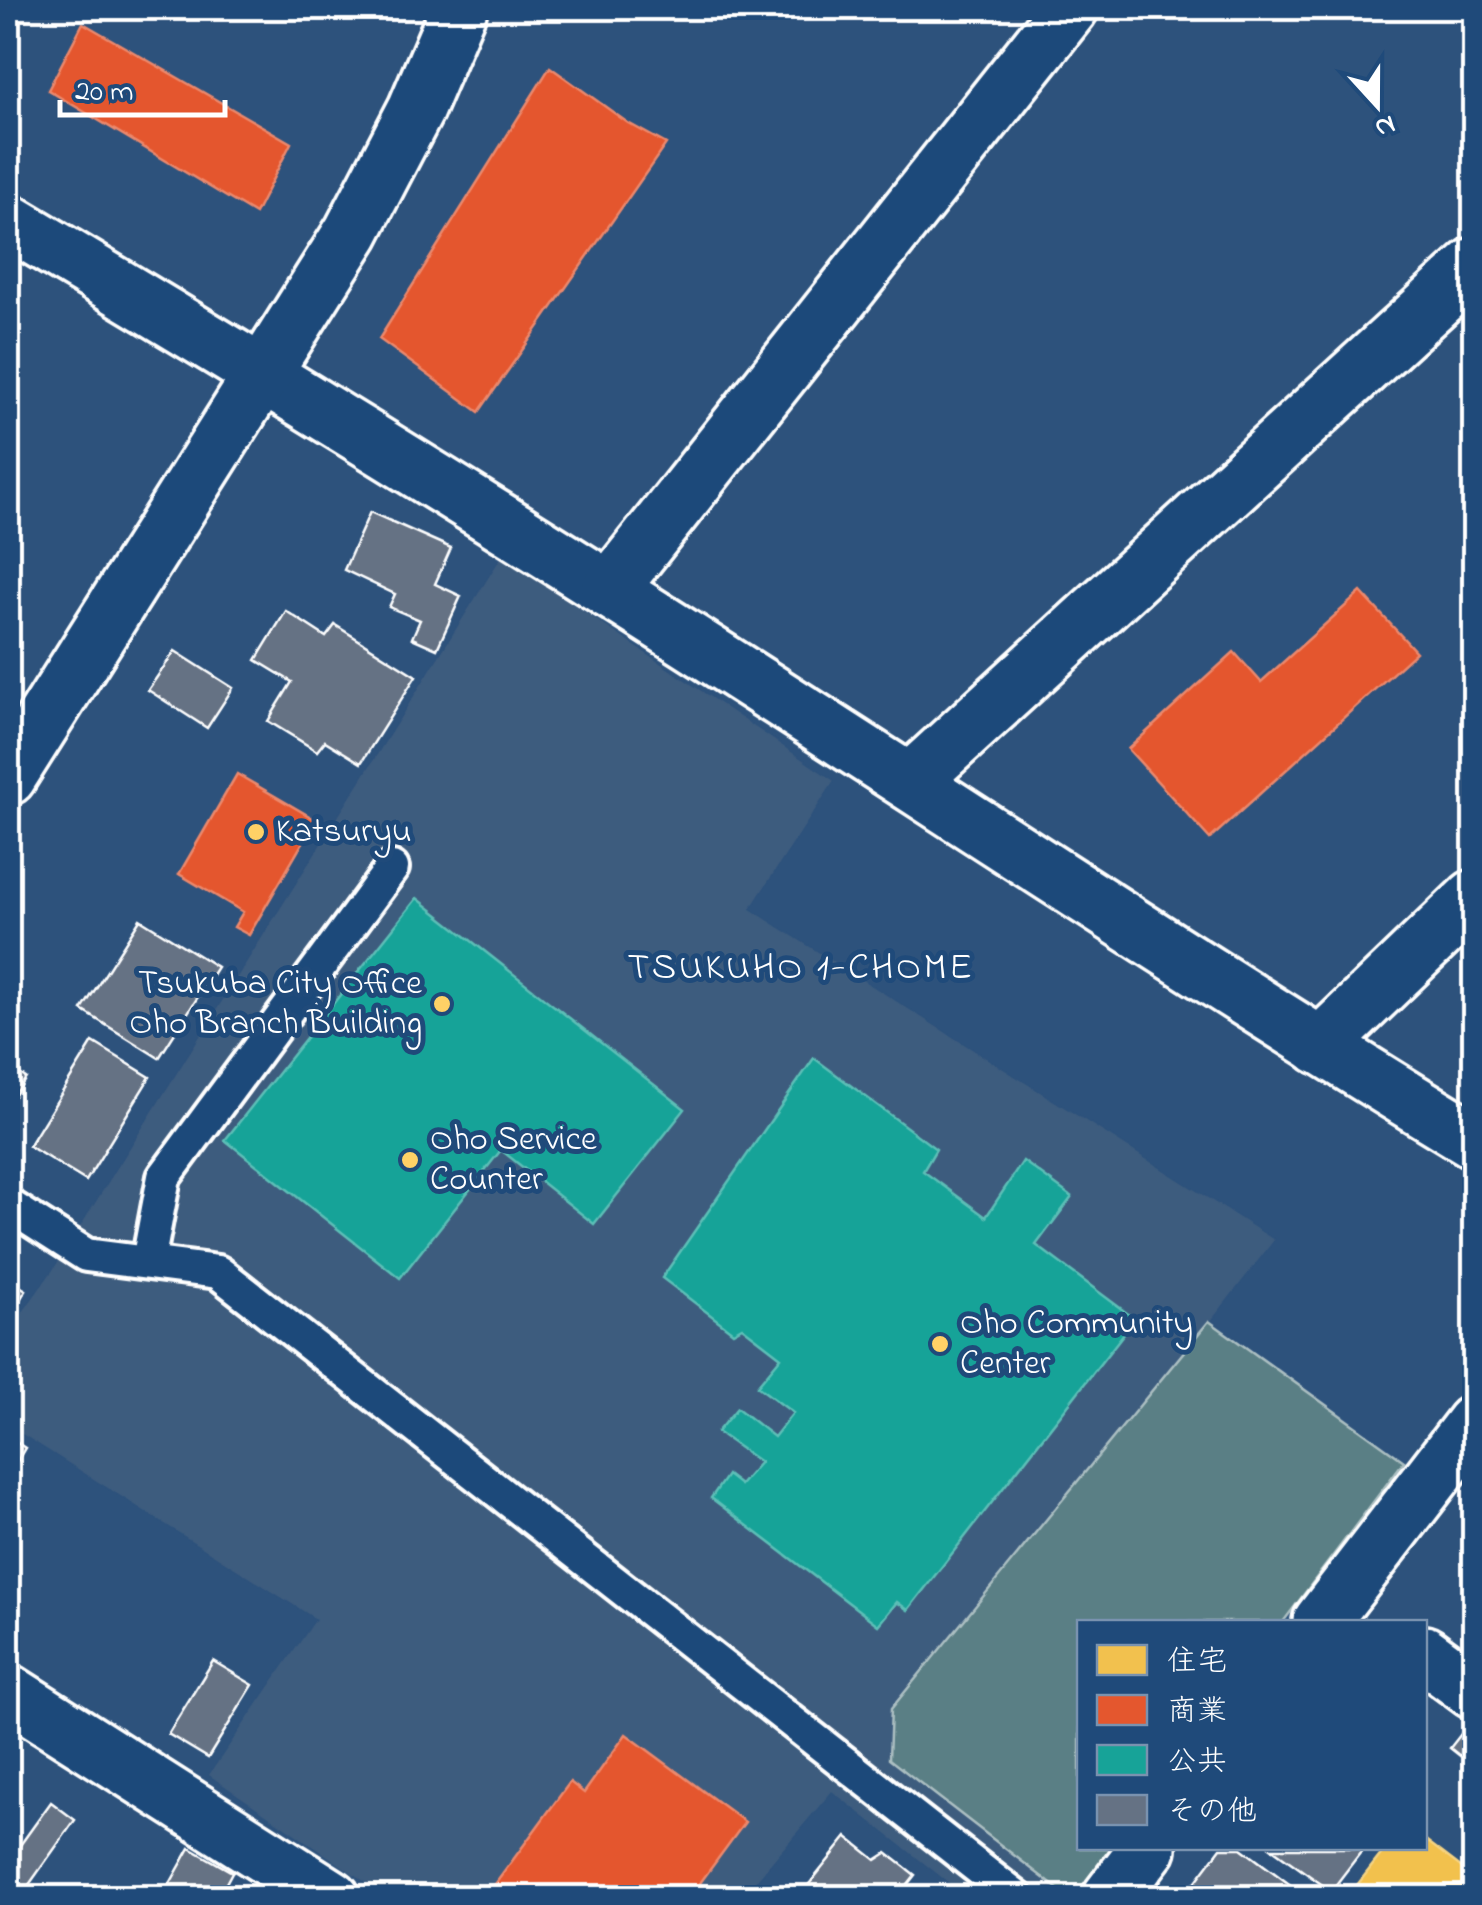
<svg xmlns="http://www.w3.org/2000/svg" width="1482" height="1905" font-family="'Indie Flower','Klee One',sans-serif">
<style>
.built{fill:#3e5c7e}
.green{fill:#5a7f85;stroke:#acbfc2;stroke-width:2.5}
.homes{fill:#f2c14e;stroke:#f6d483;stroke-width:2.5}
.shops{fill:#e4572e;stroke:#ec896d;stroke-width:2.5}
.public{fill:#17a398;stroke:#5dbfb7;stroke-width:2.5}
.building{fill:#657284;stroke:#fff;stroke-width:2.5}
.lines{fill:none;stroke-linecap:round;stroke-linejoin:round}
.service-casing{stroke:#fff;stroke-width:40}
.minor-casing{stroke:#fff;stroke-width:62}
.tertiary-casing{stroke:#fff;stroke-width:62}
.service{stroke:#1f4a7a;stroke-width:32}
.minor{stroke:#1f4a7a;stroke-width:55}
.tertiary{stroke:#1f4a7a;stroke-width:55}
.poi-dot{fill:#ffd166;stroke:#1f4a7a;stroke-width:4}
.labels{text-anchor:middle;dominant-baseline:central;stroke-width:10;stroke-linejoin:round;paint-order:stroke}
.poi-label{font-size:35px;fill:#fff;stroke:#1f4a7a;text-anchor:start}
.neighbourhood-label{font-size:38px;letter-spacing:2.5px;fill:#fff;stroke:#1f4a7a}
</style>
<rect width="100%" height="100%" fill="#2d527c"/>
<filter id="ink" filterUnits="userSpaceOnUse"><feTurbulence type="fractalNoise" baseFrequency=".01" numOctaves="2"/><feDisplacementMap in="SourceGraphic" scale="20" xChannelSelector="R" yChannelSelector="G"/><feConvolveMatrix kernelMatrix="1 2 1 2 8 2 1 2 1" color-interpolation-filters="sRGB"/></filter>
<g filter="url(#ink)">
<polygon class="built" points="502,556 834,781 750,909 1274,1240 1210,1322 1404,1461 1080,1622 1080,1848 1113,1848 1075,1897 967,1897 832,1791 742,1897 389,1898 209,1775 316,1619 8,1425 8,1333 53,1270"/>
<polygon class="green" points="1209,1321 1404,1461 1283,1622 1080,1622 1080,1848 1115,1848 1085,1887 1063,1893 889,1759 891,1709"/>
<polygon class="homes" points="1424,1839 1474,1877 1474,1898 1347,1898 1386,1848 1424,1848"/>
<g class="shops">
<polygon points="83,23 291,143 255,214 48,90"/>
<polygon points="550,67 628,123 666,144 479,412 379,339"/>
<polygon points="1361,592 1416,652 1210,839 1128,749 1234,652 1261,682"/>
<polygon points="237,774 316,820 249,935 234,927 243,912 179,874"/>
<polygon points="626,1734 745,1822 689,1898 485,1898 570,1782 584,1793"/>
</g>
<g class="public">
<polygon points="417,898 685,1109 594,1224 501,1150 400,1278 225,1140"/>
<polygon points="814,1058 936,1149 923,1171 986,1217 1023,1161 1072,1197 1036,1245 1135,1319 908,1610 897,1602 878,1625 711,1498 727,1475 740,1485 760,1462 717,1432 737,1408 774,1437 793,1413 757,1386 781,1357 742,1327 733,1332 662,1278"/>
</g>
<g class="building">
<polygon points="370,512 451,548 435,584 461,596 437,649 412,638 420,620 389,607 395,594 344,570"/>
<polygon points="286,611 326,637 335,625 416,676 361,763 325,741 317,751 268,721 292,682 256,660"/>
<polygon points="175,651 233,688 207,728 148,690"/>
<polygon points="140,919 217,967 159,1058 82,1010"/>
<polygon points="93,1042 150,1077 86,1181 29,1146"/>
<polygon points="8,1066 26,1078 8,1106"/>
<polygon points="8,1279 26,1290 8,1319"/>
<polygon points="8,1437 25,1448 8,1477"/>
<polygon points="213,1661 253,1685 208,1758 168,1734"/>
<polygon points="1461,1734 1471,1741 1460,1756 1450,1748"/>
<polygon points="51,1802 75,1820 26,1889 8,1876 8,1862"/>
<polygon points="847,1837 876,1860 887,1853 915,1875 904,1889 914,1898 798,1898"/>
<polygon points="190,1848 232,1872 218,1898 162,1898"/>
<polygon points="1221,1848 1241,1848 1308,1898 1184,1897"/>
<polygon points="1271,1848 1364,1848 1331,1891"/>
</g>
<g class="lines">
<defs>
<g id="service">
<polyline points="8,1205 86,1255 218,1272 1017,1898"/>
<polyline points="148,1262 164,1177 392,868"/>
</g>
<g id="minor">
<polyline points="910,782 1474,266"/>
<polyline points="1320,1046 1474,898"/>
<polyline points="1321,1622 1474,1423"/>
<polyline points="1424,1654 1474,1691"/>
<polyline points="8,1692 332,1898"/>
<polyline points="1110,1898 1148,1848"/>
</g>
<g id="tertiary">
<path d="M8,221c201,120 402,243 600,368 290,183 574,374 866,551"/>
<polyline points="609,590 1070,8"/>
<polyline points="8,777 352,232 416,109 459,8"/>
</g>
</defs>
<use href="#service" class="service-casing"/>
<use href="#minor" class="minor-casing"/>
<use href="#tertiary" class="tertiary-casing"/>
<use href="#service" class="service"/>
<use href="#minor" class="minor"/>
<use href="#tertiary" class="tertiary"/>
</g>
</g>
<g class="poi-dot">
<circle cx="256" cy="832" r="10"/>
<circle cx="442" cy="1004" r="10"/>
<circle cx="410" cy="1160" r="10"/>
<circle cx="940" cy="1344" r="10"/>
</g>
<g class="labels">
<g class="poi-label">
<text x="276" y="832">Katsuryu</text>
<text x="422" y="984" text-anchor="end">Tsukuba City Office<tspan x="422" dy="40">Oho Branch Building</tspan></text>
<text x="430" y="1140">Oho Service<tspan x="430" dy="40">Counter</tspan></text>
<text x="960" y="1324">Oho Community<tspan x="960" dy="40">Center</tspan></text>
</g>
<g class="neighbourhood-label">
<text x="801" y="969">TSUKUHO 1-CHOME</text>
</g>
</g>
<rect width="1482" height="1905" fill="none" stroke="#1f4a7a" stroke-width="40"/>
<rect x="20" y="20" width="1442" height="1865" fill="none" stroke="#fff" stroke-width="4" filter="url(#ink)"/>
<rect x="1077" y="1620" width="350" height="230" fill="#1f4a7a" stroke="#7992af" stroke-width="2.5"/>
<rect x="1097" y="1645" width="50" height="30" fill="#f2c14e" stroke="#7992af" stroke-width="2.5"/>
<text x="1167" y="1670" font-size="30" fill="#ffffff">住宅</text>
<rect x="1097" y="1695" width="50" height="30" fill="#e4572e" stroke="#7992af" stroke-width="2.5"/>
<text x="1167" y="1720" font-size="30" fill="#ffffff">商業</text>
<rect x="1097" y="1745" width="50" height="30" fill="#17a398" stroke="#7992af" stroke-width="2.5"/>
<text x="1167" y="1770" font-size="30" fill="#ffffff">公共</text>
<rect x="1097" y="1795" width="50" height="30" fill="#657284" stroke="#7992af" stroke-width="2.5"/>
<text x="1167" y="1820" font-size="30" fill="#ffffff">その他</text>
<g transform="translate(1377 105) rotate(159)" stroke="#1f4a7a" stroke-width="8" paint-order="stroke">
<path d="M0-8L18 38L0 25L-18 38Z" fill="#ffffff"/>
<text y="-15" font-size="28" font-weight="bold" text-anchor="middle" fill="#ffffff">N</text>
</g>
<path d="M60 100v15h165v-15" fill="none" stroke="#ffffff" stroke-width="5"/>
<text x="75" y="100" font-size="30" fill="#ffffff" stroke="#1f4a7a" stroke-width="8" paint-order="stroke">20 m</text>
</svg>
